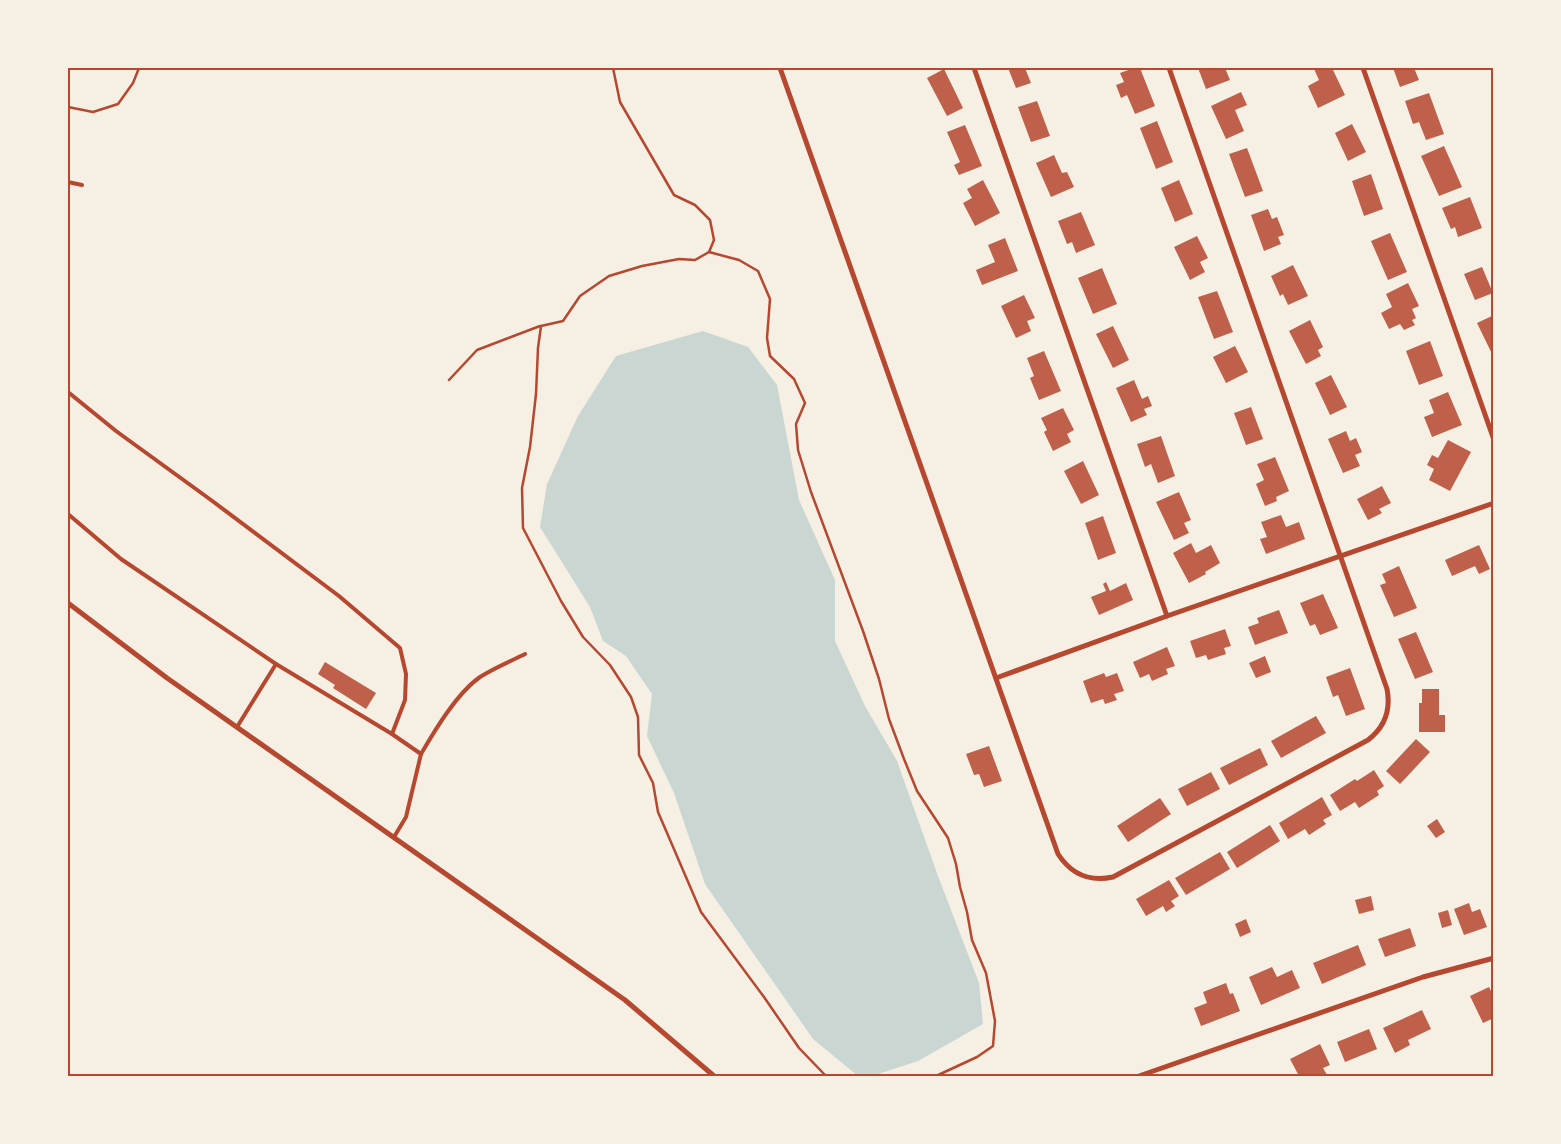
<svg xmlns="http://www.w3.org/2000/svg" width="1561" height="1144" font-family="'Titillium Web',sans-serif">
<style>
.water{fill:#c9d6d2}
.building{fill:#bf614a}
.lines{fill:none;stroke-linecap:round;stroke-linejoin:round}
.path{stroke:#b5482f;stroke-width:2.5}
.service{stroke:#b5482f;stroke-width:4}
.minor{stroke:#b5482f;stroke-width:5}
.neatline{fill:none;stroke:#b5482f;stroke-width:2}
</style>
<rect width="100%" height="100%" fill="#f6efe4"/>
<polygon class="water" points="703,331 748,347 777,385 799,500 835,580 835,641 865,706 897,761 938,876 979,983 983,1024 918,1061 872,1076 858,1076 813,1039 705,884 674,793 647,736 652,694 626,656 603,641 590,607 540,527 547,484 578,416 616,356"/>
<g class="building">
<polygon points="1008,68 1025,68 1031,83 1016,88"/>
<polygon points="1134,68 1140,68 1155,106 1135,114 1127,95 1121,98 1116,85 1124,82 1120,73"/>
<polygon points="1198,68 1225,68 1230,80 1206,89"/>
<polygon points="1317,68 1332,68 1345,95 1318,108 1308,86 1319,80 1314,69"/>
<polygon points="1393,68 1414,68 1419,80 1400,87"/>
<polygon points="944,69 963,108 947,116 927,78"/>
<polygon points="1241,92 1247,105 1235,110 1244,131 1226,139 1211,106"/>
<polygon points="1429,93 1444,134 1426,140 1419,122 1413,124 1405,101"/>
<polygon points="1037,101 1050,136 1031,142 1018,107"/>
<polygon points="1157,121 1173,162 1156,169 1140,128"/>
<polygon points="1352,124 1366,152 1348,161 1335,133"/>
<polygon points="965,125 982,166 959,175 954,165 960,162 947,132"/>
<polygon points="1444,146 1462,187 1439,196 1421,156"/>
<polygon points="1247,148 1263,191 1245,197 1229,154"/>
<polygon points="1054,155 1062,173 1067,172 1074,187 1051,197 1036,163"/>
<polygon points="1371,174 1383,209 1364,216 1352,181"/>
<polygon points="983,180 1000,213 975,226 963,203 972,198 967,189"/>
<polygon points="1179,180 1193,214 1175,222 1161,188"/>
<polygon points="1470,197 1482,228 1458,237 1455,227 1451,229 1442,208"/>
<polygon points="1268,209 1272,219 1277,217 1284,235 1278,237 1281,244 1264,251 1251,215"/>
<polygon points="1081,212 1095,245 1076,253 1072,242 1067,244 1058,221"/>
<polygon points="1390,233 1407,272 1388,280 1371,241"/>
<polygon points="1197,236 1208,258 1200,262 1205,272 1190,280 1174,247"/>
<polygon points="1005,238 1018,271 982,285 976,270 995,262 988,245"/>
<polygon points="1293,265 1308,296 1288,305 1283,294 1280,296 1271,276"/>
<polygon points="1482,267 1493,293 1475,300 1464,274"/>
<polygon points="1102,268 1117,304 1093,314 1078,278"/>
<polygon points="1408,283 1419,306 1412,309 1416,318 1412,320 1415,325 1404,330 1400,324 1389,329 1381,313 1392,307 1386,294"/>
<polygon points="1217,291 1233,332 1214,339 1198,297"/>
<polygon points="1024,295 1035,318 1027,321 1031,331 1016,338 1001,306"/>
<polygon points="1494,315 1494,358 1477,323"/>
<polygon points="1310,320 1323,347 1318,350 1321,356 1306,364 1289,331"/>
<polygon points="1113,326 1129,360 1113,368 1096,334"/>
<polygon points="1430,341 1443,376 1419,385 1406,351"/>
<polygon points="1235,346 1248,372 1226,383 1213,357"/>
<polygon points="1044,351 1061,391 1039,400 1030,378 1034,376 1027,358"/>
<polygon points="1331,375 1347,407 1330,415 1315,383"/>
<polygon points="1134,380 1142,399 1148,396 1152,406 1144,409 1147,415 1131,422 1116,388"/>
<polygon points="1448,392 1462,425 1432,437 1424,417 1434,413 1429,400"/>
<polygon points="1251,407 1263,439 1246,445 1234,413"/>
<polygon points="1063,408 1074,430 1067,434 1071,442 1053,451 1044,432 1047,430 1041,418"/>
<polygon points="1346,431 1350,441 1356,438 1362,452 1355,455 1360,466 1343,473 1328,439"/>
<polygon points="1161,436 1175,476 1158,483 1151,464 1145,467 1137,444"/>
<polygon points="1448,440 1471,452 1450,491 1429,480 1434,469 1427,465 1432,455 1438,458"/>
<polygon points="1275,457 1289,491 1276,497 1277,501 1265,506 1256,484 1264,480 1257,464"/>
<polygon points="1083,461 1099,495 1081,504 1064,471"/>
<polygon points="1382,486 1391,503 1379,509 1382,513 1368,520 1357,499"/>
<polygon points="1179,492 1191,520 1184,523 1189,533 1174,540 1156,502"/>
<polygon points="1281,515 1286,527 1299,522 1305,539 1266,554 1260,539 1267,537 1261,522"/>
<polygon points="1103,516 1116,553 1098,560 1085,523"/>
<polygon points="1191,543 1196,553 1211,545 1220,563 1205,572 1206,574 1189,583 1173,553"/>
<polygon points="1479,545 1490,569 1479,574 1475,566 1452,576 1445,560"/>
<polygon points="1399,566 1417,608 1394,617 1380,585 1386,583 1382,574"/>
<polygon points="1106,582 1110,591 1126,583 1133,600 1099,615 1091,597 1106,591 1103,584"/>
<polygon points="1323,594 1338,628 1320,635 1315,624 1310,626 1300,603"/>
<polygon points="1279,610 1288,633 1255,645 1248,627 1259,623 1257,618"/>
<polygon points="1225,629 1231,646 1224,648 1226,654 1208,660 1206,655 1196,658 1190,641"/>
<polygon points="1416,632 1433,672 1415,679 1398,639"/>
<polygon points="1167,647 1175,666 1166,669 1168,674 1152,681 1149,674 1140,678 1133,662"/>
<polygon points="1265,656 1271,672 1256,678 1249,663"/>
<polygon points="325,662 376,693 366,709 333,688 335,685 318,674"/>
<polygon points="1350,668 1365,709 1346,716 1338,695 1333,697 1326,677"/>
<polygon points="1104,673 1106,677 1117,673 1124,691 1114,694 1117,700 1105,704 1103,699 1091,703 1083,681"/>
<polygon points="1422,689 1439,689 1439,715 1445,715 1445,732 1419,732 1419,703 1422,703"/>
<polygon points="1316,716 1326,733 1281,758 1271,741"/>
<polygon points="1416,739 1430,752 1400,784 1386,771"/>
<polygon points="989,746 1002,781 984,787 979,774 974,775 966,754"/>
<polygon points="1260,748 1268,765 1229,785 1220,768"/>
<polygon points="1374,770 1384,786 1377,791 1379,795 1359,808 1355,802 1340,811 1330,795 1355,779 1357,781"/>
<polygon points="1211,772 1220,789 1187,806 1178,789"/>
<polygon points="1322,797 1332,815 1323,820 1326,824 1309,835 1305,829 1288,839 1279,823"/>
<polygon points="1160,798 1171,814 1128,842 1117,826"/>
<polygon points="1437,819 1445,832 1436,838 1427,826"/>
<polygon points="1270,825 1280,841 1237,868 1227,852"/>
<polygon points="1220,852 1230,869 1186,895 1175,878"/>
<polygon points="1169,880 1179,896 1171,901 1175,906 1166,912 1163,906 1146,916 1136,899"/>
<polygon points="1371,896 1374,910 1359,914 1355,900"/>
<polygon points="1469,903 1472,912 1480,909 1487,927 1464,935 1454,909"/>
<polygon points="1448,910 1452,925 1442,928 1438,913"/>
<polygon points="1246,919 1251,932 1240,937 1235,924"/>
<polygon points="1410,928 1416,946 1385,957 1378,939"/>
<polygon points="1358,945 1366,965 1322,984 1313,963"/>
<polygon points="1272,967 1277,977 1292,970 1300,988 1261,1005 1249,977"/>
<polygon points="1226,983 1230,994 1233,993 1240,1011 1201,1026 1194,1008 1207,1003 1203,992"/>
<polygon points="1489,987 1494,997 1494,1018 1483,1023 1470,996"/>
<polygon points="1422,1010 1431,1029 1408,1040 1410,1045 1395,1053 1383,1028"/>
<polygon points="1369,1029 1377,1049 1345,1062 1337,1042"/>
<polygon points="1320,1044 1330,1065 1323,1068 1327,1075 1323,1076 1306,1076 1304,1074 1299,1076 1290,1059"/>
</g>
<g class="lines">
<g class="path">
<polyline points="613,68 620,102 674,195 695,205 710,220 714,240 709,252"/>
<polyline points="68,107 93,112 118,104 133,83 139,68"/>
<polyline points="449,380 477,350 540,326"/>
<polyline points="826,1076 799,1048 764,997 701,912 658,812 653,783 639,755 638,717 631,697 610,665 583,637 561,601 523,528 522,488 530,447 536,394 538,348 541,326 563,321 580,296 609,276 642,266 679,259 695,260 709,252 739,260 758,271 770,299 767,338 770,356 794,379 805,403 796,424 798,450 811,492 863,631 879,679 889,719 904,759 917,791 948,838 956,864 960,887 967,912 972,940 986,973 995,1021 993,1046 977,1057 936,1076"/>
</g>
<g class="service">
<polyline points="68,182 82,185"/>
<polyline points="68,392 116,431 211,500 339,596 400,648 406,674 405,700 392,734"/>
<polyline points="68,514 121,559 276,664 392,734 421,754 406,817 394,837"/>
<polyline points="237,727 276,664"/>
<path d="M421,754c14,-24 36,-61 59,-77 14,-9 31,-16 45,-23"/>
</g>
<g class="minor">
<path d="M780,68l278,786c13,20 32,28 55,23l255,-137c17,-13 23,-30 19,-51l-218,-621"/>
<polyline points="974,68 1167,616"/>
<polyline points="1363,68 1494,440"/>
<polyline points="68,603 167,678 625,1000 714,1076"/>
<polyline points="996,678 1167,616 1494,503"/>
<polyline points="1139,1076 1423,977 1494,958"/>
</g>
</g>
<rect width="1561" height="1144" fill="none" stroke="#f6efe4" stroke-width="138"/>
<rect x="69" y="69" width="1423" height="1006" class="neatline"/>
</svg>
